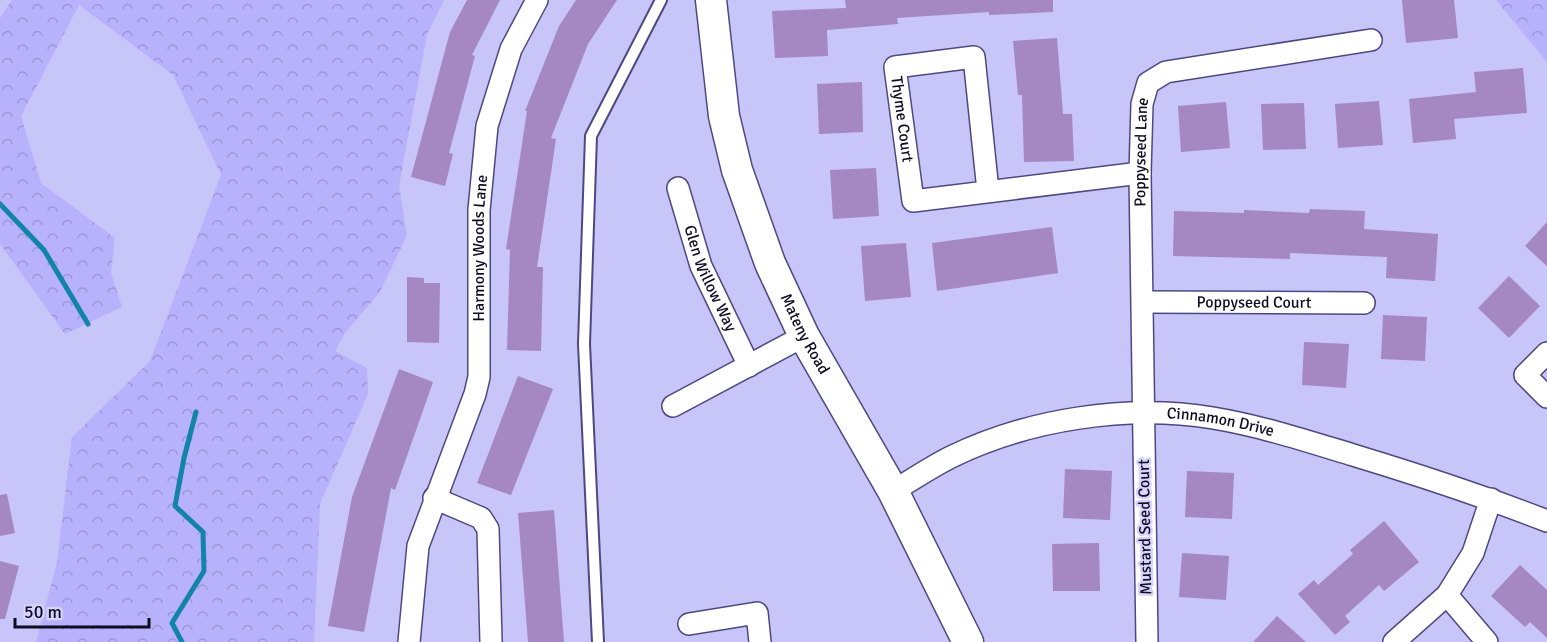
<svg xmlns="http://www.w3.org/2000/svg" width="1547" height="642" font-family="Signika,sans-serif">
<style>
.forest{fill:url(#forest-crowns)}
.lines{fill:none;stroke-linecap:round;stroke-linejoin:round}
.stream{stroke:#1283a9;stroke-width:5}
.building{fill:#a587c1}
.lane-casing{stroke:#4f4880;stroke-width:14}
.street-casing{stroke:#4f4880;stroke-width:24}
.secondary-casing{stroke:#4f4880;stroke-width:33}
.lane{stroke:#fff;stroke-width:10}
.street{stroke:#fff;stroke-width:21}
.secondary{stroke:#fff;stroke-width:30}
.labels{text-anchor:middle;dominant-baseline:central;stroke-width:5;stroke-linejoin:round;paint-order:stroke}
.street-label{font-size:16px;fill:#0f0c22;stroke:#d6d4fb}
</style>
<defs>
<pattern id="forest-crowns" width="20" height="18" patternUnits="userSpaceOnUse" patternTransform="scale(1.5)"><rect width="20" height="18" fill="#b8b1fc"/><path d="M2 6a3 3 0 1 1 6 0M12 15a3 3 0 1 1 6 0" fill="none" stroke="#9d97d8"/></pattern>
</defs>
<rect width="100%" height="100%" fill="#c8c5f9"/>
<g class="forest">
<polygon points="12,0 444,0 427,35 399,186 407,235 380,292 345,333 335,351 367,368 368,394 320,504 314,642 36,642 57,562 72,437 150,361 221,175 173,75 79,5 21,116 41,183 115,238 111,273 122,307 65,334 0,244 0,18"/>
<polygon points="1496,0 1547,0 1547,62"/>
</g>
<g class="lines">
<g class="stream">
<polyline points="0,204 44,250 88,324"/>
<polyline points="182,642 172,623 204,571 203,532 175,506 184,458 196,412"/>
</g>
</g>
<g class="building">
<polygon points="467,0 500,0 472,55 475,56 449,153 453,154 445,186 411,177 450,32"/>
<polygon points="576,0 617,0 588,44 551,138 556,139 537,267 543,267 541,351 507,350 510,250 506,249 527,111 525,111 559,26"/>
<polygon points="845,0 1053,0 1053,12 989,15 989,12 897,18 898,24 827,30 828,56 775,58 772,11 846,8"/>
<polygon points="1402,0 1454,0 1458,38 1406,43"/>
<polygon points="1057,38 1063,114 1072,114 1074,161 1024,162 1022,95 1018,95 1013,41"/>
<polygon points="1523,68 1527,113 1454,119 1456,139 1413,143 1409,99 1476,92 1474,72"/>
<polygon points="862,82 863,132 819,134 817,84"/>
<polygon points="1379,101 1383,145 1338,148 1335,104"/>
<polygon points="1226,102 1230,148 1181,152 1178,106"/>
<polygon points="1304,103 1306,149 1263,150 1261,104"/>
<polygon points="876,168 879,216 833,219 830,170"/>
<polygon points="1310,209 1365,211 1364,229 1438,234 1435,281 1386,278 1387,257 1290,253 1290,259 1173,256 1174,211 1244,213 1244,210 1309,213"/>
<polygon points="1547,222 1547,266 1525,246"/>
<polygon points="1052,227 1058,273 937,291 932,243"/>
<polygon points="906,243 911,297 865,301 861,246"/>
<polygon points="1509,276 1540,306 1509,338 1478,308"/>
<polygon points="407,277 424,278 424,283 440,283 439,343 407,342"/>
<polygon points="1383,315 1427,317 1425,361 1381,359"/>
<polygon points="1304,342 1349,344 1346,388 1302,385"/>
<polygon points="399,369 433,382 395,490 391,488 364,632 328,626 352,497"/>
<polygon points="518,376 553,389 511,495 477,483"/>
<polygon points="1065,469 1112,471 1110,520 1063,518"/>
<polygon points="1187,471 1234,473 1232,519 1185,517"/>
<polygon points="7,494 15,533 0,536 0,495"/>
<polygon points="554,510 564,642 528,642 518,513"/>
<polygon points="1384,521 1419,562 1384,591 1379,585 1345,616 1350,622 1335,635 1298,594 1314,580 1318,585 1353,554 1350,550"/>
<polygon points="1099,543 1100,591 1053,591 1052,544"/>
<polygon points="1182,553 1229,556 1226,600 1179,597"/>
<polygon points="0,561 19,566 5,619 0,619"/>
<polygon points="1520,565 1547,590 1547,638 1530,622 1525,627 1491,596"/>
<polygon points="1277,616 1306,642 1253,642"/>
</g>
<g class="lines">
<defs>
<polyline id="lane" points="598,642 584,344 591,136 661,0"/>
<g id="street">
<path id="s1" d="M678,188l23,78 48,100"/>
<path id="s2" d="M988,191l-14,-134 -79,10 18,134 227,-28"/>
<path id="s3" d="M1143,302l221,1"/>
<polyline points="1547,353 1525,375 1547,397"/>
<polyline points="673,406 804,336"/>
<path id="s4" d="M893,491c19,-11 38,-24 58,-34 78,-38 176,-53 262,-39 48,8 94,23 140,37 66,20 130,41 194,66"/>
<polyline points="434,498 481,518 488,529 491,642"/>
<polyline points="1447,595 1487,642"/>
<polyline points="689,624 757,613 760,642"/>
<path id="s5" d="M409,642l9,-96 57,-152 4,-17v-167l8,-84 24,-77 26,-49"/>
<path id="s6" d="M1147,642l-7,-469 2,-69 6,-21 18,-11 205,-32"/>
<polyline points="1394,642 1447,595 1473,553 1491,499"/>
</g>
<g id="secondary">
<path id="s7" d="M711,0l13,116 13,54 33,93 34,73 89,155 75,151"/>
</g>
</defs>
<use href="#lane" class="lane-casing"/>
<use href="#street" class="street-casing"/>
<use href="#secondary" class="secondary-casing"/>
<use href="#lane" class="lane"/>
<use href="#street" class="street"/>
<use href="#secondary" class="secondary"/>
</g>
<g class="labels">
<g class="street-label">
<text stroke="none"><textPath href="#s2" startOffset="267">Thyme Court</textPath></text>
<text stroke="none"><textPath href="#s6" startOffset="490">Poppyseed Lane</textPath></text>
<text stroke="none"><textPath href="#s5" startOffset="405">Harmony Woods Lane</textPath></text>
<text stroke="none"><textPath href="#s1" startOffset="96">Glen Willow Way</textPath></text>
<text stroke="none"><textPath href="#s3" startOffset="111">Poppyseed Court</textPath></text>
<text stroke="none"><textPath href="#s7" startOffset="350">Mateny Road</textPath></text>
<text stroke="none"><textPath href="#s4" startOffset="344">Cinnamon Drive</textPath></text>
<text transform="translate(1145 527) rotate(-91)">Mustard Seed Court</text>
</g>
</g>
<path d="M15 618v9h134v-9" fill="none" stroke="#0f0c22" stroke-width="3"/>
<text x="24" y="618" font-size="18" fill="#0f0c22" stroke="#d6d4fb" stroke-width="4.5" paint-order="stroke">50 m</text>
</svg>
